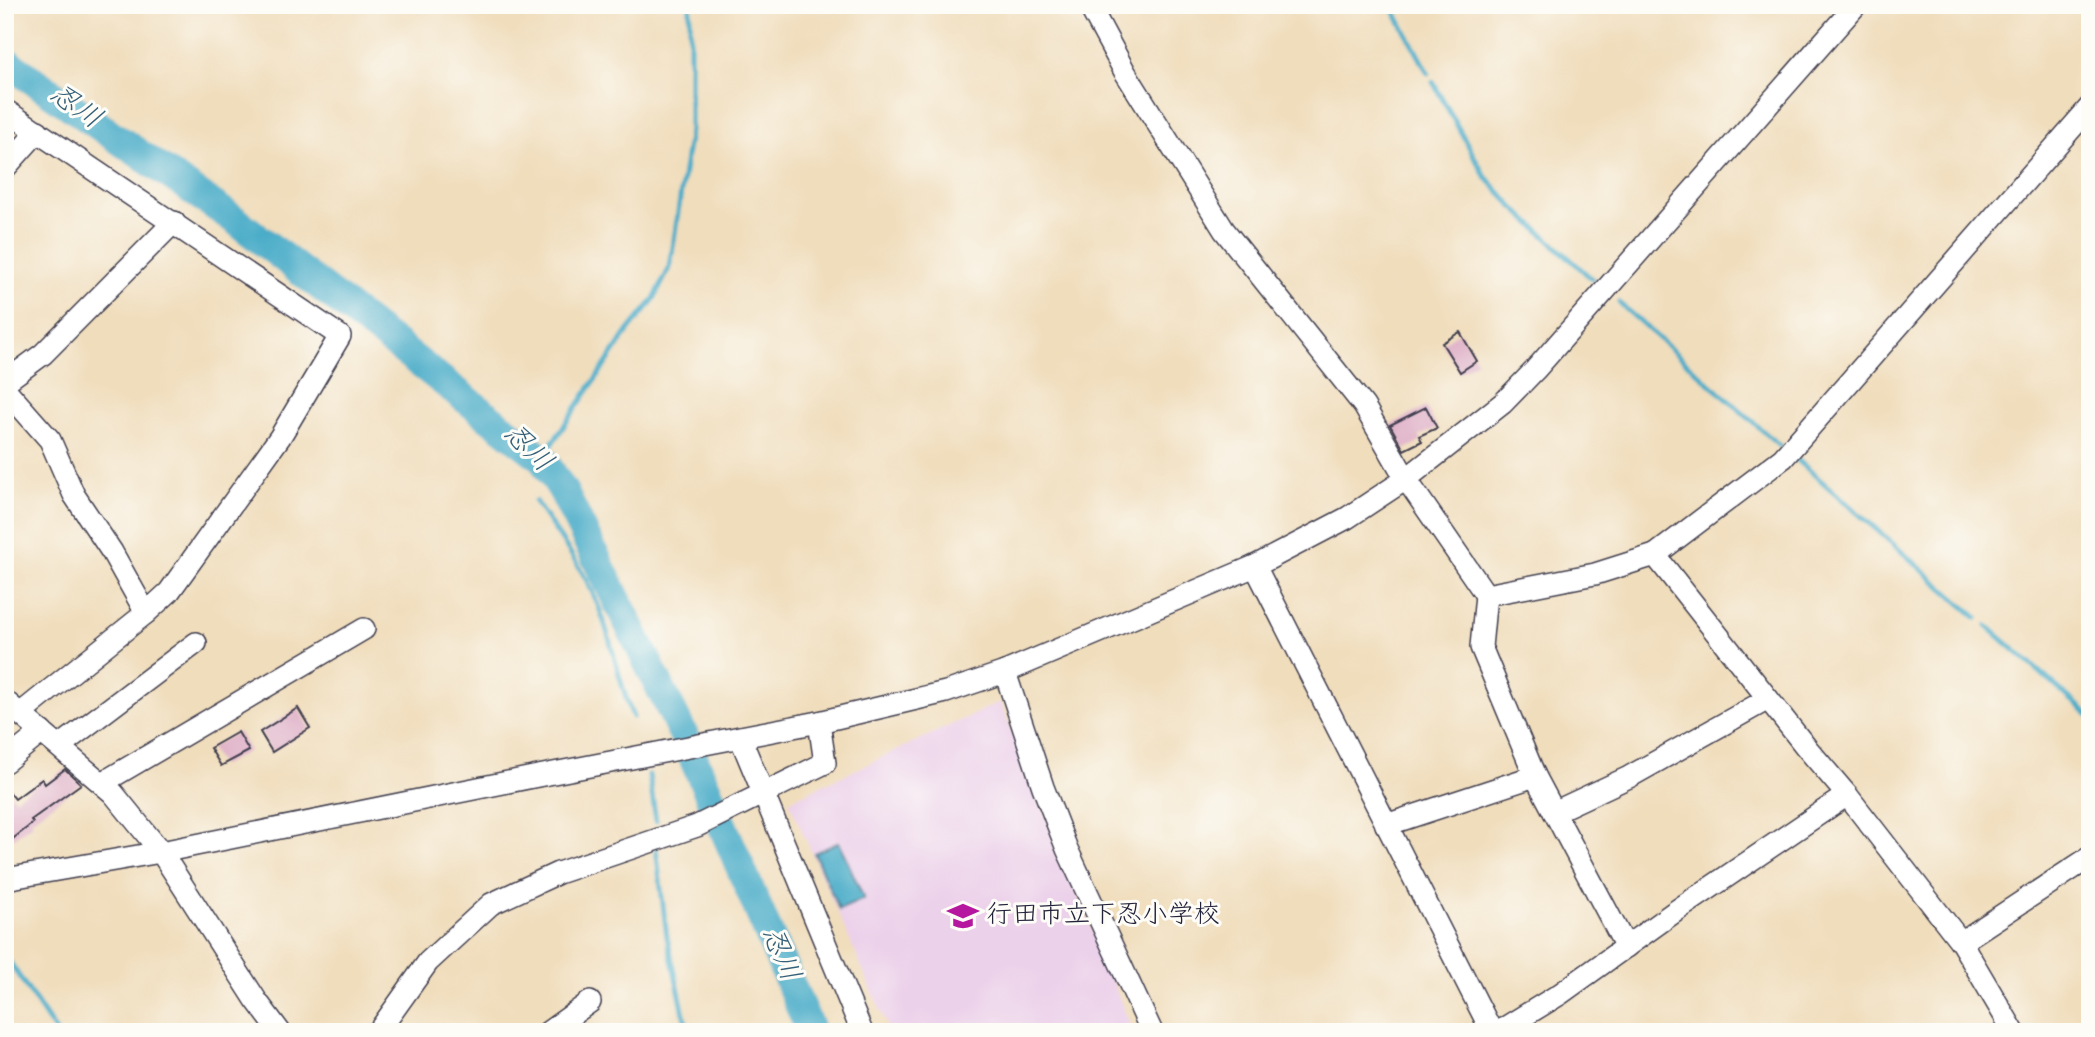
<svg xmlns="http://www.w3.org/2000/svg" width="2095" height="1037" font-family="Dekko,'Klee One',sans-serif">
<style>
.built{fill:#ecd1ea}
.water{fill:#49acc8;stroke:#366782;stroke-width:2}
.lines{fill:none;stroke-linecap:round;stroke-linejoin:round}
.stream{stroke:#49acc8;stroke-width:5}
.river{stroke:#49acc8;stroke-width:30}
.building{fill:#dfb1c8}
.minor-casing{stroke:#413e4e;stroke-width:24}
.minor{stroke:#fff;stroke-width:21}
.labels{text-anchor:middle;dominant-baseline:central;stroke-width:6;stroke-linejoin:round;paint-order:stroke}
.poi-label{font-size:26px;fill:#22223b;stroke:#fdfcf7;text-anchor:start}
.water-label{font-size:28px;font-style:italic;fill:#34607a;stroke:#fdfcf7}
</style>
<rect width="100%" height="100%" fill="#fdfcf7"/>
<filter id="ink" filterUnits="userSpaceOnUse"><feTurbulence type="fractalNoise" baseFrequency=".0143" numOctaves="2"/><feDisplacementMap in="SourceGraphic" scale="14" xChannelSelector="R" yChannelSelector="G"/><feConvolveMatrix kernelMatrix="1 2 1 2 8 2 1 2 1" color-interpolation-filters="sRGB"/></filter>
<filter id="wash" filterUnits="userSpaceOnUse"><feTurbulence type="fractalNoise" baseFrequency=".00686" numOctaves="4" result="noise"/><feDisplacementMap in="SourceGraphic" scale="28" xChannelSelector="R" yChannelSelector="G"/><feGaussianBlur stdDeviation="1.57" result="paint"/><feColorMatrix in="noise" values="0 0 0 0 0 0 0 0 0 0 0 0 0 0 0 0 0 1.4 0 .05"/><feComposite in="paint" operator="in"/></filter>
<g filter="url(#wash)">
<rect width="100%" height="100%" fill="#f0ddbc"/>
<polygon class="built" points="1000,702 1133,1032 890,1032 789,801"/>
<polygon class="water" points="839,842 864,899 839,910 814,853"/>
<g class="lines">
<g class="stream">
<polyline points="1391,5 1428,73"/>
<polyline points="1433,82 1485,176 1513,207 1592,279"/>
<polyline points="1619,303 1780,446"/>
<polyline points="1793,456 1977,618"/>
<polyline points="542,458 629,330 654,299 670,267 690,130 690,5"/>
<path d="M535,501c21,32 45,62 60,97 17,38 22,80 38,119"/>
<polyline points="1987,626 2090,716"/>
<polyline points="649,775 656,821"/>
<polyline points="656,848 667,937 688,1032"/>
<polyline points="5,955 56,1032"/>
</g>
<polyline class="river" points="5,61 235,220 542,458 563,491 684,736 811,1032"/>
</g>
<g id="blocks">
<g class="building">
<polygon points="1460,332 1477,361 1460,372 1442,343"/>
<polygon points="1426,407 1437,428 1419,436 1422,441 1404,450 1390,425"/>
<polygon points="298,708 310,728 272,752 260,732"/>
<polygon points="238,732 249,751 221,766 210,748"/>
<polygon points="65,769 81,784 31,820 33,823 5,845 5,787 15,799 42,779 45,784"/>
</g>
</g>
</g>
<g filter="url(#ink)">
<use href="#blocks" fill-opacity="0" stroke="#413e4e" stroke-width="2"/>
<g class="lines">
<defs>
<g id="minor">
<polyline points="1089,5 1125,72 1224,230 1364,406 1406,479 1486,595 1595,574 1655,555 1806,747 1847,795 1961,942 2014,1032"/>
<polyline points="5,110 340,336 280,437 169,592 146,613 20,714"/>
<polyline points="5,168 38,131"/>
<polyline points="5,382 43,354 174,222"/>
<polyline points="5,389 50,440 74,495 112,552 146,613"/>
<polyline points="1655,555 1783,458 2090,107"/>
<polyline points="1255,566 1492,1032"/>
<polyline points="1486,595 1481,647 1535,776 1626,947"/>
<polyline points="1005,672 1043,787 1067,849 1152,1032"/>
<polyline points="5,701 113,793 161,852 256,1000 280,1032"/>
<polyline points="740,737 862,1032"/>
<polyline points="60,746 196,643"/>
<polyline points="5,762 42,732"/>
<polyline points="102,783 364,629"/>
<polyline points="1554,812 1629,777 1768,699"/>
<polyline points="1386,825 1535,776"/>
<polyline points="5,879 161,852 538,776 819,722 946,692 1005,672 1255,566 1347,518 1406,479 1503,403 1535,370 1856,5"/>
<polyline points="1961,942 2090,857"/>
<polyline points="378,1032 428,962 491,904 558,873 697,826 825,763 819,722"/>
<polyline points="548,1032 590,1002"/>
<polyline points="1498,1032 1560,994 1673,913 1847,795"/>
</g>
</defs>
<use href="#minor" class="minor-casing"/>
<use href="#minor" class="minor"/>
</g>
</g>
<defs>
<symbol id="school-bare" viewBox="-9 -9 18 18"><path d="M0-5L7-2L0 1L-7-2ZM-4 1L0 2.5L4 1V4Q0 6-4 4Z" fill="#b5179e" stroke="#fdfcf7" stroke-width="2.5" paint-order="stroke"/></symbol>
</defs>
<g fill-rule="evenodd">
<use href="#school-bare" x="941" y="894" width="44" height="44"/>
</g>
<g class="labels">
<g class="poi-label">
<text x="986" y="916">行田市立下忍小学校</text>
</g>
<g class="water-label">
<text transform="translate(74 109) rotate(35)">忍川</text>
<text transform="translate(526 450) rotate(44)">忍川</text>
<text transform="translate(778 955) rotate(67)">忍川</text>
</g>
</g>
<rect width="2095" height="1037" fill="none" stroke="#fdfcf7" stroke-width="28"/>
</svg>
